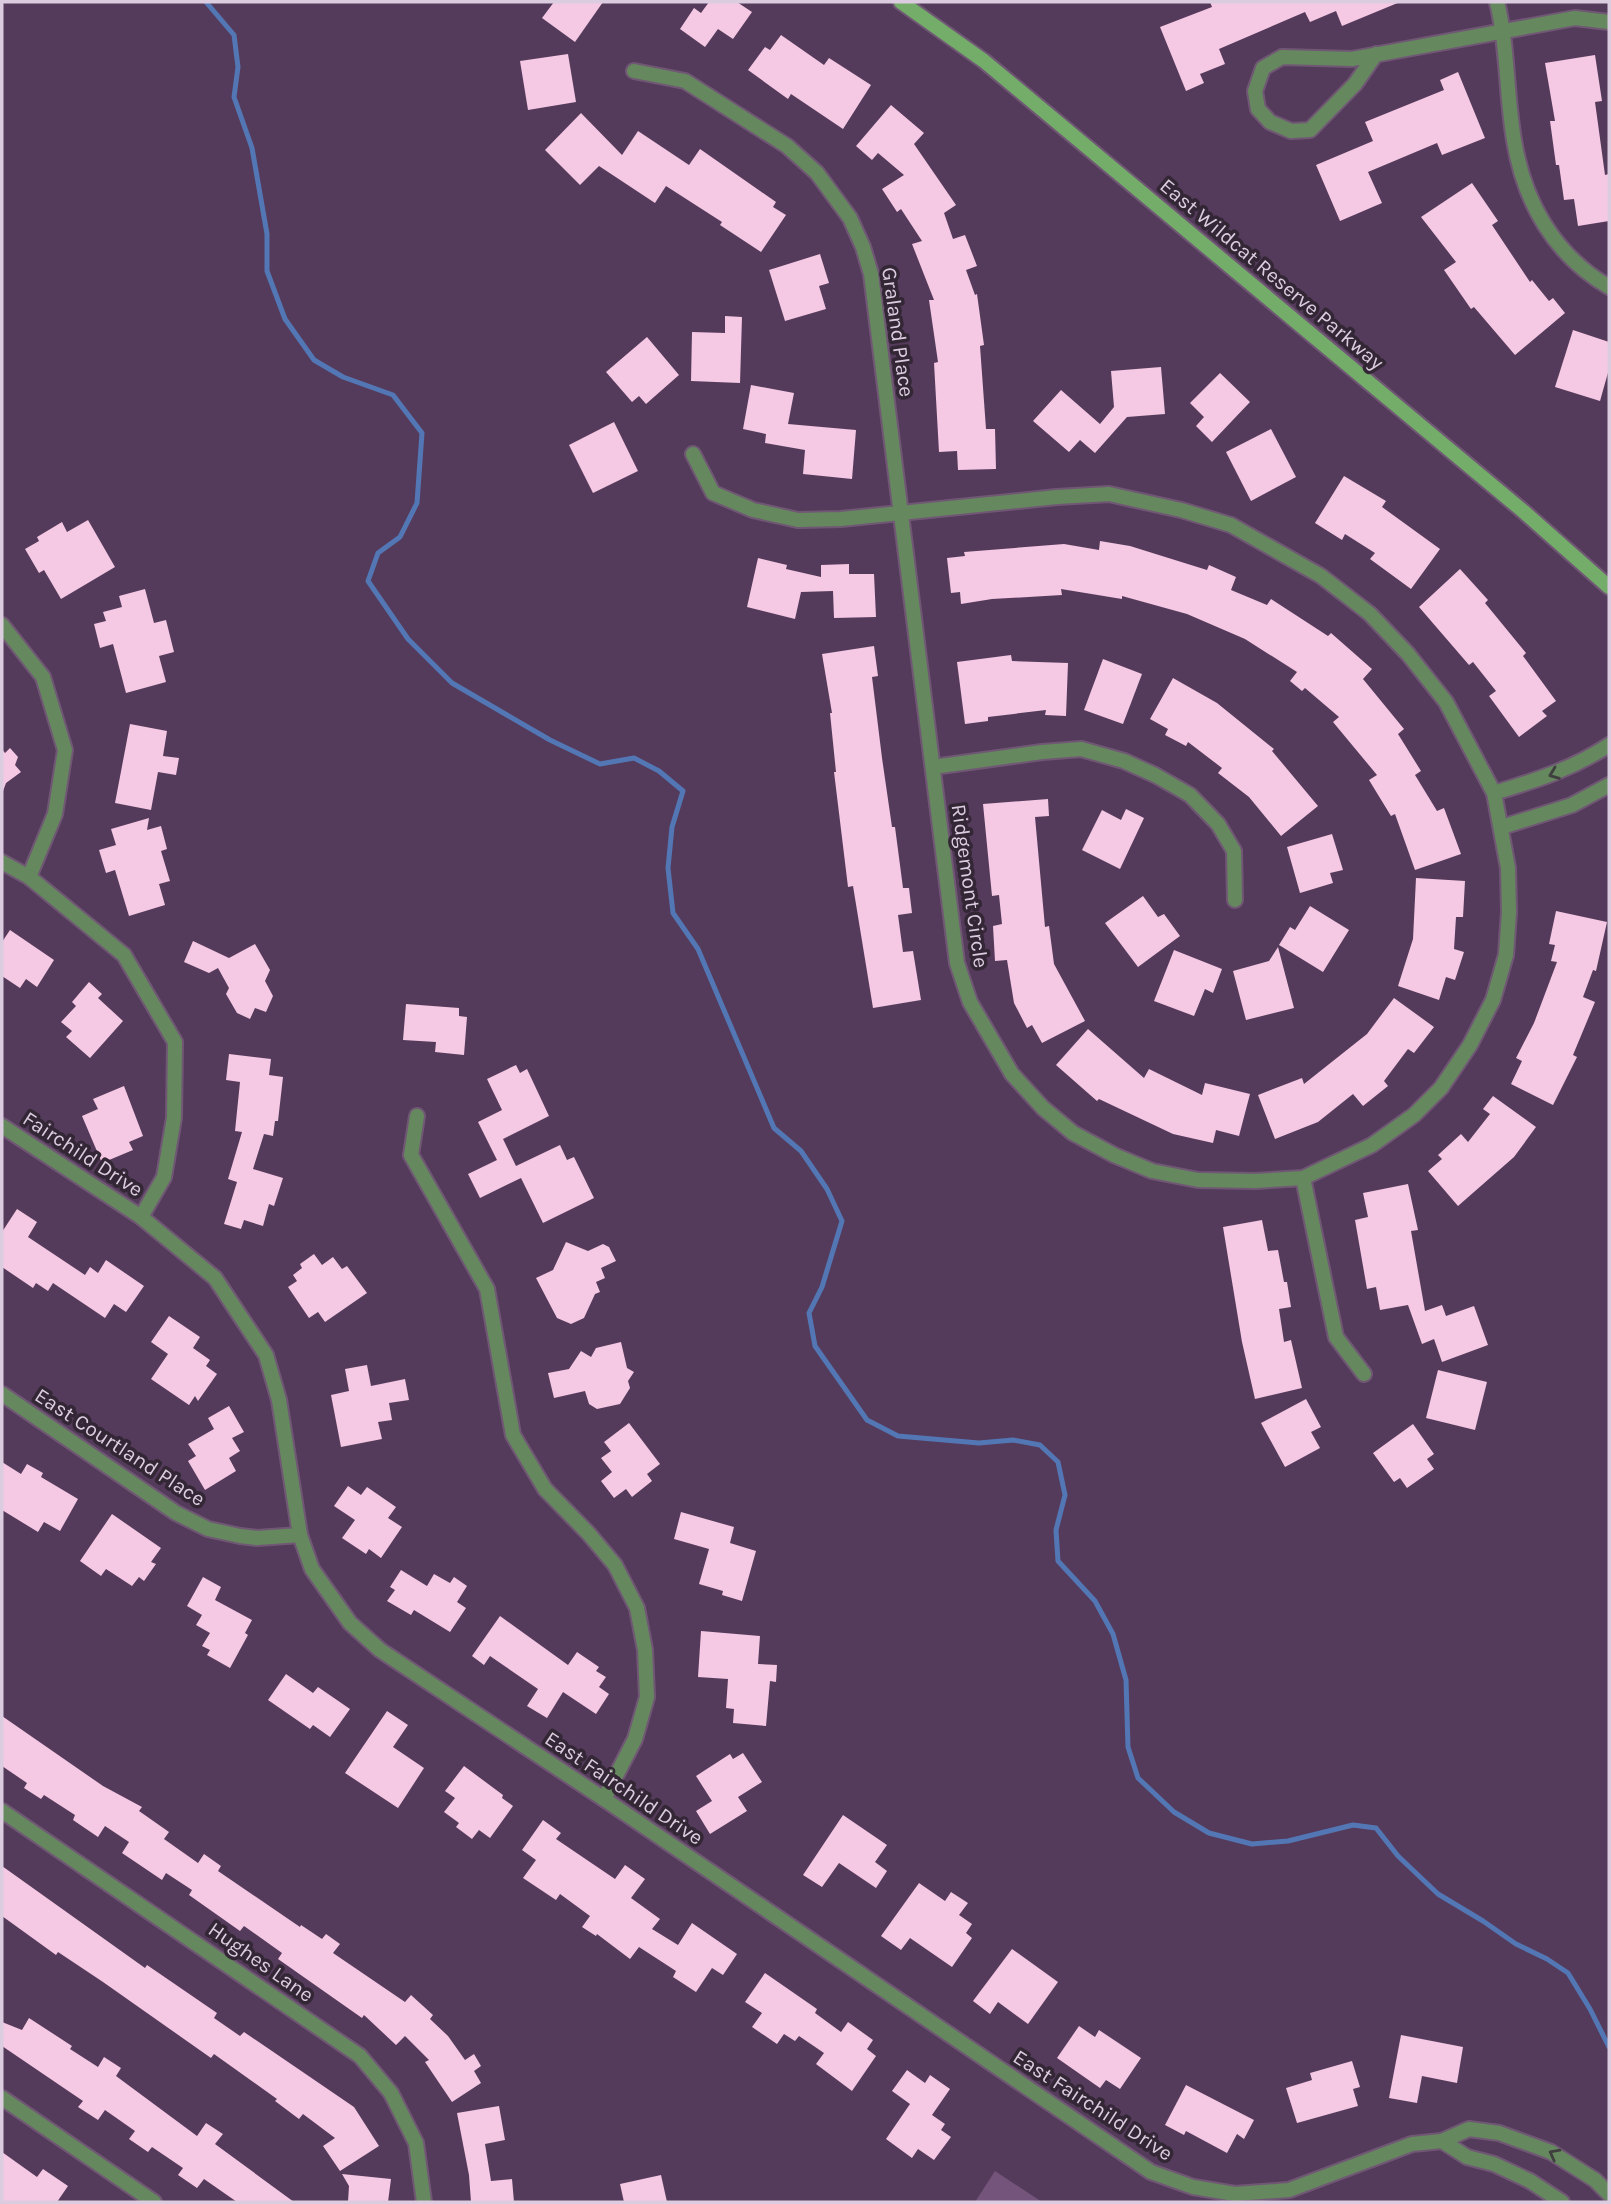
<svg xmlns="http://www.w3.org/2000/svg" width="1611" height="2204" font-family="Karla,sans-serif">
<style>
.green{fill:#74547b}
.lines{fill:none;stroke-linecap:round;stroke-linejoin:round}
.stream{stroke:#5377b5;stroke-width:5}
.building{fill:#f5c8e4}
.street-casing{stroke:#705875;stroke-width:18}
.secondary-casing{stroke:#705875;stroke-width:18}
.street{stroke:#65885e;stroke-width:14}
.secondary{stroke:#74ac69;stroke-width:14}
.oneway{stroke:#403f40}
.labels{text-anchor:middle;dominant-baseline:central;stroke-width:7;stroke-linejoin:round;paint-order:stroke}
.street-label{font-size:21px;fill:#dcccdf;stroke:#332736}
</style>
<rect width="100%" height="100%" fill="#553b5b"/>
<polygon class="green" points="995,2171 1042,2202 975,2202"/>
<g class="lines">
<polyline class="stream" points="206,2 234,35 238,67 234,97 252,148 267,234 267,271 285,319 314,360 343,377 393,395 422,433 417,503 400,537 378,553 368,581 408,639 452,683 550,740 600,764 634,758 659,771 683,791 672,827 668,868 673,913 698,949 774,1128 801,1151 827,1189 842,1221 822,1287 809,1313 815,1346 867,1420 898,1436 979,1443 1013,1440 1040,1445 1058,1462 1065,1495 1056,1530 1058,1561 1095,1601 1113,1634 1126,1680 1128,1747 1138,1778 1174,1812 1209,1833 1252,1844 1288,1841 1353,1825 1376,1828 1398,1856 1438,1894 1483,1921 1516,1944 1547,1959 1568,1973 1590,2009 1609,2047"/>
</g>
<g class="building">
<polygon points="554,2 603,2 575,42 542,18"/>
<polygon points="709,2 737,2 752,12 733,39 718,29 705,47 680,29 694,8 701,13"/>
<polygon points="1210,2 1400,2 1342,26 1336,11 1310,22 1305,12 1219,49 1225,64 1200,74 1204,83 1186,91 1160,27 1212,7"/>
<polygon points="781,35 824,65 829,58 871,85 843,129 791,94 788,99 748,70 765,47 770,50"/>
<polygon points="568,54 576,102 528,110 520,61"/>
<polygon points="1595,55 1602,101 1595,102 1605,175 1609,174 1609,221 1578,226 1574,199 1564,200 1559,165 1556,165 1550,121 1555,121 1545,63"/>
<polygon points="1458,72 1485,138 1442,155 1437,143 1368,172 1382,203 1340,221 1316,165 1373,141 1365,122 1444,90 1440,80"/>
<polygon points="891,105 924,133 914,144 956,205 944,213 953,239 965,235 977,266 966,270 975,295 977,294 984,345 980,346 986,429 995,429 996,469 958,470 957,451 939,452 934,363 938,362 929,300 934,300 912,244 922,241 901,209 897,212 882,189 904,175 878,153 872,160 856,146"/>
<polygon points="581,113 622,155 638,131 689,165 700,149 776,202 773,207 786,215 761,252 720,225 722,222 666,186 655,203 599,166 580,185 545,150"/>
<polygon points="1472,183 1498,221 1492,225 1530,282 1532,280 1549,301 1553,298 1565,313 1515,355 1474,307 1471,309 1444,270 1456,262 1421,217"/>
<polygon points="820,254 829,283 819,286 826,309 785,321 769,270"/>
<polygon points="725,316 742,317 740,383 691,381 692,332 725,333"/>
<polygon points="1573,330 1609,342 1609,369 1600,401 1555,387"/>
<polygon points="647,337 679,375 646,404 639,396 632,402 606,372"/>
<polygon points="1161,367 1165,414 1127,417 1095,453 1080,440 1069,452 1033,421 1061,390 1100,424 1114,407 1111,371"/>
<polygon points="1220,373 1250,402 1212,442 1196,426 1204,417 1190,403"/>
<polygon points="751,385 794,393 788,424 856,430 852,479 803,474 805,450 765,443 766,434 743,429"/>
<polygon points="614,422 638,471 593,493 569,445"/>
<polygon points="1271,429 1296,477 1251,501 1226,452"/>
<polygon points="1344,476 1386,501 1382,507 1440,549 1411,589 1370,559 1375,553 1345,534 1342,540 1315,523"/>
<polygon points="88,520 115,567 61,599 44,570 39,573 25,549 39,541 37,537 62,522 67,532"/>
<polygon points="1100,541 1130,546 1207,570 1209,565 1236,577 1231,590 1267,605 1271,599 1328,636 1331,633 1372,669 1363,679 1404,729 1398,734 1421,771 1415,775 1437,811 1444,808 1461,854 1415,870 1395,814 1391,816 1369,780 1377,775 1333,722 1339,717 1305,688 1302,691 1290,681 1297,672 1245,639 1187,614 1122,596 1122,599 1061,589 1062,595 992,599 961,604 960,592 951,593 947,558 965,556 964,552 1064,544 1099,550"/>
<polygon points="758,558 787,565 786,569 821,577 821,565 849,564 849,574 874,574 876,617 834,618 833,591 801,592 795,619 747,607"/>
<polygon points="1460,569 1488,600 1485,603 1526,653 1523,656 1556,701 1542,711 1547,716 1519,737 1489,696 1496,691 1473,662 1469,665 1419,607"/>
<polygon points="145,589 154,623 166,620 174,652 159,656 166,682 126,693 113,644 100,648 94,624 106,621 103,612 122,607 119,596"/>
<polygon points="874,646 878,676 872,677 882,758 892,827 895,827 903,888 909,888 912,913 898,915 903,952 913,951 921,1000 873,1008 853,886 848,887 834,772 836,772 830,713 832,713 822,654"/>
<polygon points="1011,655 1012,661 1068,663 1066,716 1045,715 1046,710 988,717 988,721 965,724 957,662"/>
<polygon points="1103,659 1142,674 1123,724 1084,710"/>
<polygon points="1173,678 1217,703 1274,749 1272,751 1318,806 1281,836 1249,797 1218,773 1222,768 1188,742 1186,746 1165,735 1168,729 1150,719"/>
<polygon points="130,724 167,731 163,756 179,758 176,775 158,772 151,810 115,803"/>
<polygon points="10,748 18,757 15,765 21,772 6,783 2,794 2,749 5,753"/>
<polygon points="1048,799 1049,816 1035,817 1045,927 1049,926 1054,964 1085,1021 1042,1043 1032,1025 1027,1028 1014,1003 1007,960 995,961 993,926 1002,924 999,895 992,896 983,804"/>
<polygon points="1126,809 1144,818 1120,869 1082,850 1102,810 1121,820"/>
<polygon points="149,818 147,830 161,826 167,849 161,851 170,881 159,884 165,905 129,916 115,870 106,873 99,850 116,845 111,829"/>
<polygon points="1332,834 1343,870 1330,873 1333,883 1300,893 1287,847"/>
<polygon points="1416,878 1465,881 1463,917 1456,917 1454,949 1464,952 1455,980 1446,977 1439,1000 1398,986 1413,939"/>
<polygon points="1143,896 1158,917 1164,914 1180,936 1138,967 1105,923"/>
<polygon points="1310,906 1349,930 1323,972 1279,945 1290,927 1295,930"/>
<polygon points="1556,911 1607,922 1596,971 1593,970 1583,997 1595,1002 1573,1055 1577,1057 1553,1105 1511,1084 1522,1061 1516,1058 1534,1023 1557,962 1551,961 1555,945 1549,944"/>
<polygon points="10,930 54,960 37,987 26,979 20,988 2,976 2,942"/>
<polygon points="193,941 229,958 255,944 270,970 265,981 273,996 266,1012 255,1008 250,1019 237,1013 226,994 229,988 218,968 209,973 184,962"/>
<polygon points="1278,947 1294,1008 1246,1020 1233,971 1269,961"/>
<polygon points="1174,950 1222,969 1213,993 1205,989 1194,1016 1154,1001"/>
<polygon points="89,982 102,994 98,998 123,1021 90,1058 66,1037 72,1031 61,1022 76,1006 72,1002"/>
<polygon points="1394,998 1434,1027 1414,1053 1408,1049 1384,1081 1388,1086 1363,1106 1353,1094 1318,1122 1275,1139 1258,1095 1302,1078 1304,1084 1367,1034"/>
<polygon points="406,1004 459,1008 459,1016 467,1017 464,1055 435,1052 436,1042 403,1040"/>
<polygon points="1088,1029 1144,1078 1149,1069 1202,1095 1205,1083 1250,1094 1239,1136 1216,1130 1213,1143 1173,1134 1099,1099 1097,1101 1056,1065"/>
<polygon points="229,1054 271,1059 269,1075 283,1077 278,1121 275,1121 273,1136 264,1134 253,1169 283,1178 274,1206 269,1204 263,1226 244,1220 241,1229 224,1224 237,1182 228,1179 242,1132 235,1131 240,1082 226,1080"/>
<polygon points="516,1065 520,1073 527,1069 549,1116 503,1139 516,1166 560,1145 567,1160 574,1157 594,1198 543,1223 521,1178 480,1198 468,1174 497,1160 478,1122 502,1110 487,1079"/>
<polygon points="124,1086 143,1136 129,1142 133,1150 102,1163 82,1116 98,1109 93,1099"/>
<polygon points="1493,1096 1536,1127 1514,1157 1458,1206 1428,1171 1442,1159 1438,1155 1461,1134 1468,1142 1490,1114 1483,1109"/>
<polygon points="1408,1184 1418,1230 1411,1231 1425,1311 1442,1305 1446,1316 1474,1306 1488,1345 1442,1362 1434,1339 1422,1344 1408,1305 1380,1310 1376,1287 1367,1289 1355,1220 1368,1217 1363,1193"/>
<polygon points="17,1209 37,1222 28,1237 85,1275 90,1267 98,1273 106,1260 144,1286 126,1312 114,1304 105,1318 53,1283 48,1291 36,1283 33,1288 2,1267 2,1232"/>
<polygon points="1262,1220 1268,1251 1278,1250 1284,1282 1287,1282 1291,1307 1279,1309 1284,1342 1291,1340 1302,1388 1255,1399 1242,1342 1223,1227"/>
<polygon points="566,1242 588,1251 603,1244 609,1247 616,1261 601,1268 605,1278 596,1282 600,1292 595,1294 584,1318 571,1324 557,1318 536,1278 553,1270"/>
<polygon points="314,1254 322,1265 333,1257 342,1269 347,1266 367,1293 325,1322 318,1312 309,1318 288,1287 297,1281 293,1275 302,1268 300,1264"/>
<polygon points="169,1316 200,1337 193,1348 210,1360 206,1366 217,1374 198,1401 195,1396 189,1405 151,1379 168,1354 151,1342"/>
<polygon points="621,1342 627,1368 634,1372 628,1381 630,1388 620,1404 597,1409 589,1404 585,1391 554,1398 548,1373 569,1369 581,1351 591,1357 596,1348"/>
<polygon points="367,1365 371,1386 405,1379 409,1400 389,1403 392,1420 378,1422 382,1439 341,1447 331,1395 349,1391 345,1369"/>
<polygon points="1438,1370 1487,1382 1475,1430 1426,1418"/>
<polygon points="1306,1399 1321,1427 1311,1432 1320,1448 1285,1467 1261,1423"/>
<polygon points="229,1406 244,1432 232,1438 240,1451 229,1458 236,1471 205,1490 188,1461 196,1456 188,1444 214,1429 208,1418"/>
<polygon points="629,1423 660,1464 647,1474 652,1481 632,1497 626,1489 614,1498 601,1481 612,1472 601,1458 611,1451 604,1442"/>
<polygon points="1413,1424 1434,1454 1427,1459 1434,1469 1407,1488 1400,1478 1394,1482 1373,1453"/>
<polygon points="2,1462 21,1474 27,1464 43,1473 41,1477 78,1499 60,1531 44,1522 38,1532 2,1510"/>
<polygon points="348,1486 361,1495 367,1487 396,1507 388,1518 402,1527 381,1558 369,1549 366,1554 342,1538 355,1520 334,1506"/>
<polygon points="681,1512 734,1527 730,1543 756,1551 742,1601 722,1595 723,1591 699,1584 709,1549 674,1539"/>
<polygon points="112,1514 161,1548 151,1562 156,1564 144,1581 139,1577 132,1586 106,1569 101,1576 80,1561"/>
<polygon points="401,1570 427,1586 434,1574 450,1583 454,1577 467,1586 457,1602 466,1608 450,1632 414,1610 411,1615 387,1601 395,1590 390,1587"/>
<polygon points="203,1577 221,1587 215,1600 252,1620 245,1633 248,1635 230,1668 207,1655 210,1650 202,1646 210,1633 196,1625 202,1615 187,1606"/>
<polygon points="500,1616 568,1665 577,1652 599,1667 596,1671 606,1677 599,1687 609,1694 596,1714 563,1692 547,1718 527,1706 538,1689 490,1656 484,1665 472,1656"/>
<polygon points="701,1631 760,1636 758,1664 777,1665 776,1682 770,1681 766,1726 733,1723 734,1709 726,1708 728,1679 698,1677"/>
<polygon points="286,1674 313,1693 318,1687 350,1709 330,1737 313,1725 310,1729 268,1700"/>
<polygon points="387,1711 408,1725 393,1747 424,1768 398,1808 345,1773"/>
<polygon points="2,1716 103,1786 142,1807 139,1811 169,1832 164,1839 198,1863 204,1854 221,1866 218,1871 300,1927 301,1925 322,1939 326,1934 340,1944 333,1953 405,2002 411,1995 433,2015 430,2019 448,2036 465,2060 474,2054 481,2066 474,2071 481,2083 452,2102 425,2062 429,2060 405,2036 396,2045 364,2015 362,2018 278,1959 282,1953 244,1926 240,1931 189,1895 192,1890 166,1873 162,1880 122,1853 129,1842 105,1826 98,1837 73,1820 75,1815 44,1795 41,1799 24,1788 27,1783 2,1766"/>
<polygon points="743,1753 762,1782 738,1797 747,1811 710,1834 696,1811 712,1801 696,1776 730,1754 733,1759"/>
<polygon points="464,1766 503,1795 502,1798 513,1806 490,1838 479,1830 472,1839 456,1827 459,1823 444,1812 455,1798 445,1791"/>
<polygon points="843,1815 887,1845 875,1862 887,1871 876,1888 839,1863 822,1887 803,1875"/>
<polygon points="543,1820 561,1833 556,1839 615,1879 625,1865 645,1879 631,1898 660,1919 652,1929 678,1945 692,1923 737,1954 723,1975 712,1968 696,1992 673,1977 676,1971 639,1947 630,1959 597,1934 596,1936 582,1927 590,1916 560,1894 556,1900 523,1878 536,1860 522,1850"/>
<polygon points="2,1866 145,1968 147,1965 217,2013 214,2018 240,2036 244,2032 354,2107 379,2146 340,2171 323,2146 335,2138 303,2114 299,2119 275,2101 277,2099 214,2054 211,2058 103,1982 58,1952 56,1955 2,1916"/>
<polygon points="919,1883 945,1901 951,1892 968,1903 959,1915 972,1924 966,1933 972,1938 952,1967 910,1938 901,1950 881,1936"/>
<polygon points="1012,1949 1058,1982 1028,2024 998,2002 990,2014 973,2001"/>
<polygon points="765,1973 817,2009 815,2013 841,2032 848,2022 873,2040 867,2049 876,2056 852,2091 816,2064 824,2053 799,2036 795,2041 784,2034 777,2044 752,2027 762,2013 745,2002"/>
<polygon points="29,2018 72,2046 70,2049 98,2067 104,2057 121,2068 116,2076 197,2136 206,2123 223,2134 215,2144 294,2202 237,2202 204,2179 197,2188 178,2175 183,2168 152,2147 148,2152 129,2139 135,2131 105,2110 98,2120 78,2107 83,2101 2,2046 2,2022 22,2030"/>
<polygon points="1079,2026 1095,2037 1099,2030 1141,2058 1120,2089 1106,2080 1100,2088 1057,2058"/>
<polygon points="1401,2035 1463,2047 1457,2083 1422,2076 1417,2103 1389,2098"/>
<polygon points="1352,2061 1360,2087 1353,2089 1358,2106 1297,2123 1286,2088 1312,2080 1310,2073"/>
<polygon points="907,2070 925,2083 930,2075 950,2089 932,2115 945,2124 941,2130 951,2137 934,2160 918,2149 912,2158 886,2139 910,2104 892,2091"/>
<polygon points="1186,2085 1254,2120 1244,2139 1237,2134 1227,2153 1186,2131 1184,2135 1165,2125"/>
<polygon points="499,2106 505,2140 485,2144 491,2181 512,2179 514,2202 471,2202 469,2175 457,2113"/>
<polygon points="2,2152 37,2177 43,2169 68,2186 57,2202 2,2202"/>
<polygon points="342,2174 391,2179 388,2202 348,2202 349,2186"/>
<polygon points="661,2175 667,2202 624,2202 620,2184"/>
</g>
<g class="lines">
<defs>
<g id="street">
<path d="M1497,2c11,45 9,92 17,138 10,62 40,115 95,147"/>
<polyline points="1376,54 1355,84 1310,130 1291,131 1270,122 1258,109 1255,91 1263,68 1282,57 1352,59 1575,18 1609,22"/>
<polyline points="634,71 685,81 787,146 817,173 850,218 863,247 871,274 957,963 970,1002 1012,1074 1043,1108 1073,1133 1114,1155 1152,1171 1198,1180 1255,1181 1303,1178 1372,1145 1414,1115 1441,1088 1470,1045 1493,1000 1506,955 1509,912 1508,868 1494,793 1446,702 1408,654 1370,614 1321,576 1231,525 1181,510 1109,494 1057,497 841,519 798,520 753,510 713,493 693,454"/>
<polyline points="2,625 43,677 65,750 55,814 29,877"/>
<polyline points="933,767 1042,752 1081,749 1124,761 1155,775 1190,795 1218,824 1234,851 1235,900"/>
<path d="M1494,793c43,-13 78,-24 115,-48"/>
<polyline points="1502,827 1572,805 1609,785"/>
<polyline points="2,862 29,877 124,955 175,1042 174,1118 164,1177 141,1217"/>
<polyline points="417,1116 411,1155 487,1289 513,1435 545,1489 589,1534 615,1565 637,1608 645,1650 647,1697 635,1739 604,1799"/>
<polyline points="2,1126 141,1217 215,1278 266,1355 279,1400 300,1535 312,1569 350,1623 380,1650 604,1799 1151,2172 1193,2187 1235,2194 1289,2190 1412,2144 1442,2141 1469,2129 1499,2133 1551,2152 1595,2180 1609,2194"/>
<polyline points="1303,1178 1336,1337 1364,1374"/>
<polyline points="2,1394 176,1513 208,1529 240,1536 257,1538 300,1535"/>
<polyline points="2,1811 360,2056 391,2093 416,2143 424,2202"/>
<polyline points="2,2098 154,2202"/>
<polyline points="1442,2141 1467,2157 1494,2164 1530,2181 1562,2202"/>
</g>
<polyline id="secondary" points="901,2 984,61 1523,511 1609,587"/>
</defs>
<use href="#street" class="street-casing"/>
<use href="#secondary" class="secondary-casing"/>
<use href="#street" class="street"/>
<use href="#secondary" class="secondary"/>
</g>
<defs><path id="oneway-chevron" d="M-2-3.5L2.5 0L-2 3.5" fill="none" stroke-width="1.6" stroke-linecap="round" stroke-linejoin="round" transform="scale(1.75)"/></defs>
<g class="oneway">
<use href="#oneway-chevron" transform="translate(1554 774) rotate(159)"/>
<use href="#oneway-chevron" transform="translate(1554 2154) rotate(-152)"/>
</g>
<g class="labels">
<g class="street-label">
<text transform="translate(1272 274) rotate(40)">East Wildcat Reserve Parkway</text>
<text transform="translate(898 332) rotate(82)">Graland Place</text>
<text transform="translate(970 886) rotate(82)">Ridgemont Circle</text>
<text transform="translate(83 1154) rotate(33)">Fairchild Drive</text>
<text transform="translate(120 1447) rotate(33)">East Courtland Place</text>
<text transform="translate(624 1788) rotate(34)">East Fairchild Drive</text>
<text transform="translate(261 1962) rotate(35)">Hughes Lane</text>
<text transform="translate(1093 2105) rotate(33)">East Fairchild Drive</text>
</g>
</g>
<rect width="1611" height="2204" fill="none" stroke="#dcccdf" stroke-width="7"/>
</svg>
